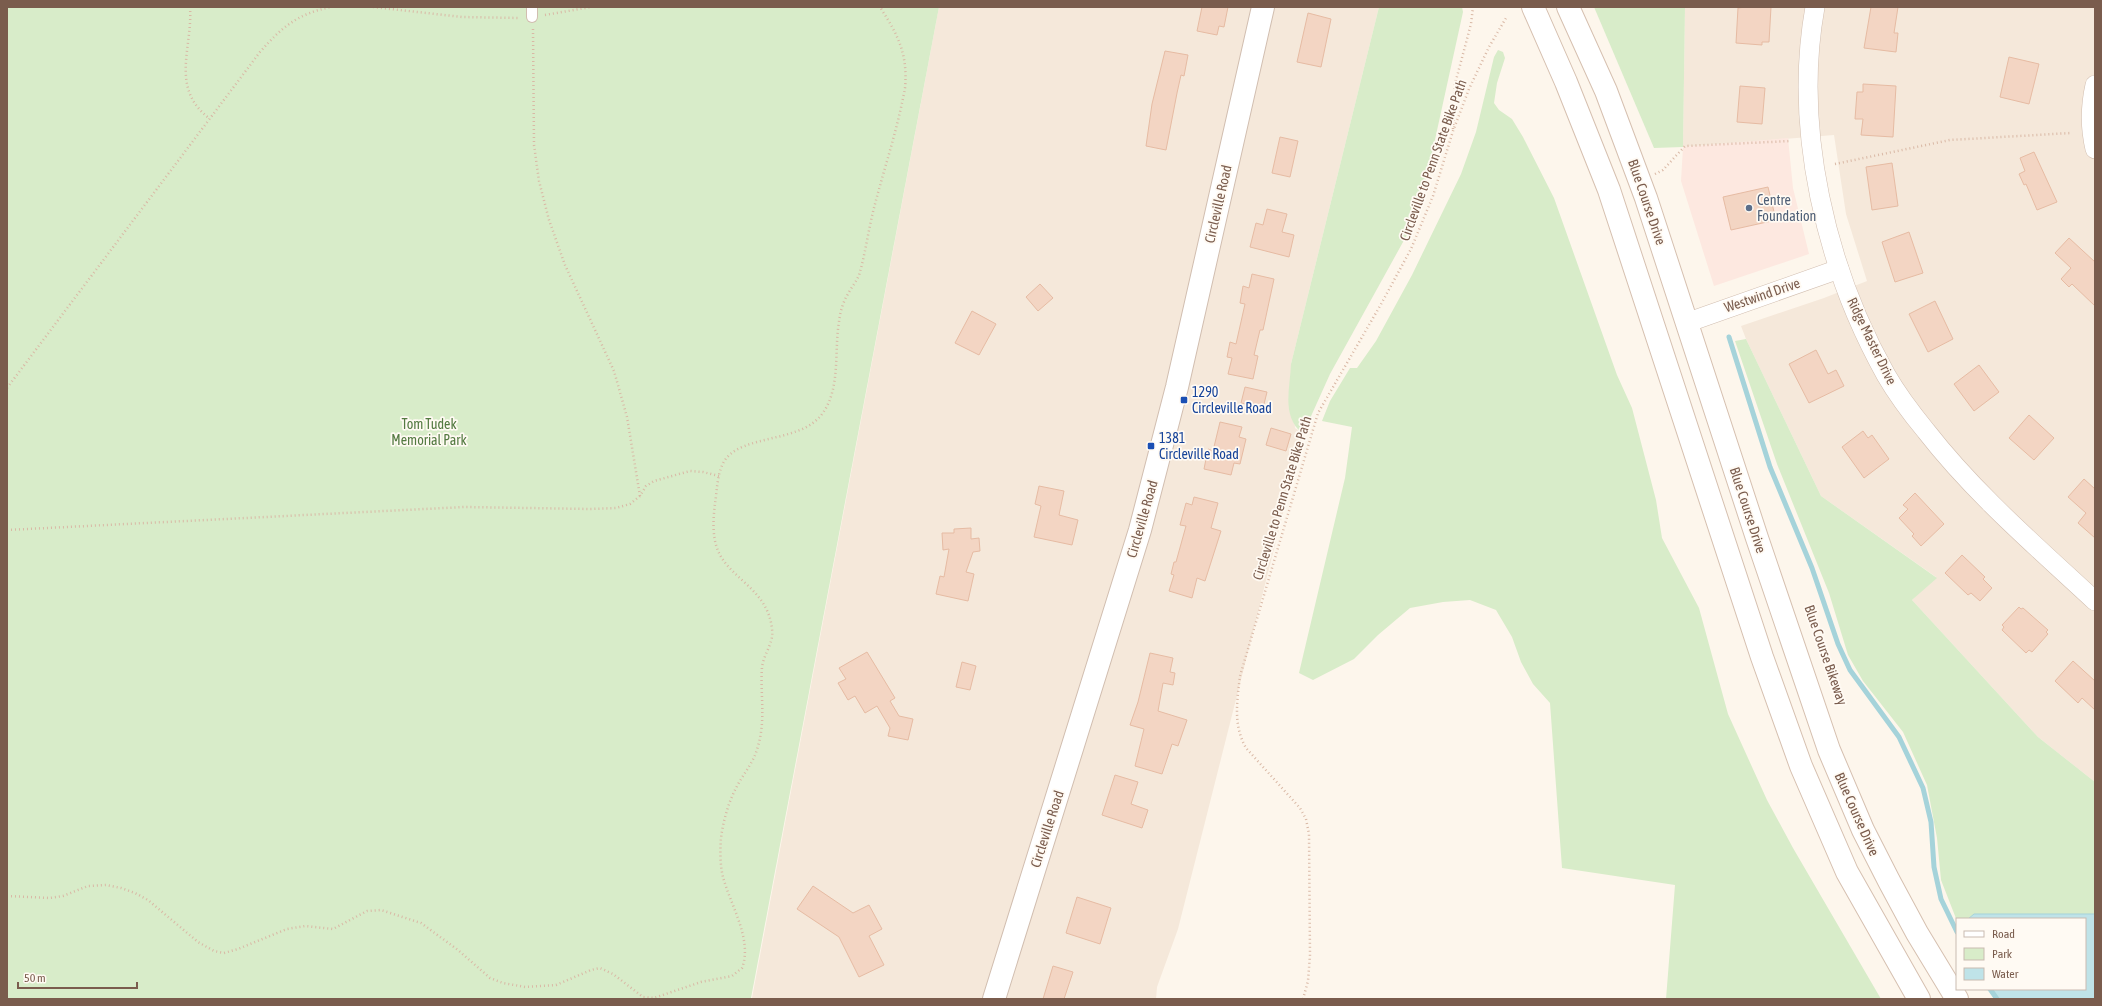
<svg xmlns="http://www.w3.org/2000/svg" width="2102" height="1006" font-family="'Asap Condensed',sans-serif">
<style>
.residential{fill:#f5e8da}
.commercial{fill:#fde8e0}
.green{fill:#d8ecc9}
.water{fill:#bfe3e8;stroke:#a5d3da}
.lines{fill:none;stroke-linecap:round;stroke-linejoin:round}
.stream{stroke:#a5d3da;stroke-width:5}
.building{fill:#f3d5c3;stroke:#e6bba3}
.service-casing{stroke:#d1beb0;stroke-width:12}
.minor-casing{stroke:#d1beb0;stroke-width:20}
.tertiary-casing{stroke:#d1beb0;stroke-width:24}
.secondary-casing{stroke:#d6c0b0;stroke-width:24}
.path{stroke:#d9b8a5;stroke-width:2.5;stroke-dasharray:1 3;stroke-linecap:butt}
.service{stroke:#fff;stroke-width:10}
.minor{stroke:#fff;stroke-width:19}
.tertiary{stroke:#fff;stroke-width:22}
.secondary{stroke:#fff;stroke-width:22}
.service-dot{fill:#5c6f8a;stroke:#fffaf3;stroke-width:1.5}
.transit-dot{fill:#1a4fb4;stroke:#fffaf3;stroke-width:1.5}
.labels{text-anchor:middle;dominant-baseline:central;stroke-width:3.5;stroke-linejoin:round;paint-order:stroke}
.street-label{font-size:14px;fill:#7a5c4d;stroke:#fffaf3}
.service-label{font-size:14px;fill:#4e5e75;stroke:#fffaf3;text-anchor:start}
.transit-label{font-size:14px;fill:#164399;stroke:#fffaf3;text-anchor:start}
.park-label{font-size:14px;fill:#537a41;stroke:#fffaf3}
</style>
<rect width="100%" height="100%" fill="#fdf6ec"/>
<g class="residential">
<polygon points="939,7 1379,7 1291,364 1295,428 1303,434 1178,929 1157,987 1156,999 749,999 752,998"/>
<polygon points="1685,7 2095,7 2095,782 2038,737 1912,600 1936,577 1821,496 1746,339 1741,326 1824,298 1867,281 1846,214 1834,135 1683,147"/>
</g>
<polygon class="commercial" points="1788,138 1793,188 1809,254 1714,286 1681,181 1683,147"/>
<g class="green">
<polygon points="7,7 939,7 751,998 7,999"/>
<path d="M1379,7h83l1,5 -36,164 -19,57 -78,141 -27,60c-22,-18 -13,-44 -12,-70z"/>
<polygon points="1594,7 1685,7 1683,147 1654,148"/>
<polygon points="1498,50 1503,52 1505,58 1497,83 1494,103 1499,110 1512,119 1523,137 1554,198 1617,375 1632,408 1656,500 1662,538 1699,608 1728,714 1767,800 1793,848 1881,999 1666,999 1675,885 1562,868 1550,703 1533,684 1521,662 1512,637 1496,610 1470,600 1443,602 1410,608 1378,635 1354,659 1313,680 1299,673 1345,478 1352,427 1322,421 1330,401 1350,368 1357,368 1376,341 1412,275 1461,174 1476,132 1494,57"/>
<polygon points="1746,339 1821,496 1937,578 1912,600 2038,737 2095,782 2095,914 1974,914 1968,919 1957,919 1957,921 1941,880 1937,838 1927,785 1903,732 1863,681 1848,655 1829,593 1777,464 1735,341"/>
</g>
<polygon class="water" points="1974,914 2095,914 2095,999 1997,999 1990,989 2085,989 2085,919 1968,919"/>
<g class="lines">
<g class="stream">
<polyline points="1729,337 1770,467 1812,568 1838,644 1850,670 1899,737 1923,788 1931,822 1934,867 1941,899 1957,932"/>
<polyline points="1990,989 1997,999"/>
</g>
</g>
<g class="building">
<polygon points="1202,7 1228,7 1224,27 1219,26 1217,35 1197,31"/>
<polygon points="1746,7 1771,7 1769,42 1762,42 1762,45 1736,43 1738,8"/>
<polygon points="1871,7 1898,7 1894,33 1898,33 1896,52 1864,48"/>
<polygon points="1308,13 1331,19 1321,67 1297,62"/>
<polygon points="1165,51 1188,55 1184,76 1181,75 1177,93 1166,150 1146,146 1152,104"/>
<polygon points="2009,57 2039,64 2029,104 2000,97"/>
<polygon points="1863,84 1896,86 1893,137 1861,135 1863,119 1855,119 1857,92 1863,92"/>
<polygon points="1740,86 1765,88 1762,124 1737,122"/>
<polygon points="1280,137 1298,141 1290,177 1272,173"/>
<polygon points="2034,152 2057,202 2037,210 2026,184 2024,185 2019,174 2025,171 2020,158"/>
<polygon points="1892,163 1898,206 1872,210 1866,167"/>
<polygon points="1768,187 1776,220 1731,230 1723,197"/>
<polygon points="1267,209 1287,214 1282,232 1294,235 1289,257 1250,247 1256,223 1263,225"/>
<polygon points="1909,232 1923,273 1895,282 1882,242"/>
<polygon points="2069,238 2095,262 2095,306 2072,284 2069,287 2061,279 2071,268 2055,253"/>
<polygon points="1252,274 1274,279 1263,330 1260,330 1254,355 1258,356 1253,379 1228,374 1232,358 1227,357 1230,342 1236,344 1245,304 1240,303 1243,286 1249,288"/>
<polygon points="1040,284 1053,298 1038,311 1026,297"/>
<polygon points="1935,301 1953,339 1928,352 1909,314"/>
<polygon points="972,311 996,324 979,355 955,343"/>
<polygon points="1816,350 1828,374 1836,370 1844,386 1809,403 1789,364"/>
<polygon points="1979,365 1999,392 1974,411 1954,384"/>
<polygon points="1245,387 1267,392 1263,408 1241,403"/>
<polygon points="2029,415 2054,438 2034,460 2009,438"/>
<polygon points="1220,422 1242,427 1239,437 1246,439 1240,464 1234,463 1231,475 1204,469 1208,449 1213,451"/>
<polygon points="1271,428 1291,434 1286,451 1266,445"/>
<polygon points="1863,431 1868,438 1872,435 1889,459 1864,478 1842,447"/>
<polygon points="2084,479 2095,489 2095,538 2078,523 2086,513 2068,497"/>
<polygon points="1039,486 1064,491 1059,515 1078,520 1072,545 1034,537 1041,506 1035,504"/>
<polygon points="1915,493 1944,524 1921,546 1912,536 1914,534 1899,518 1908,509 1903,505"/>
<polygon points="1194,497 1218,503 1211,528 1221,531 1205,581 1197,578 1192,598 1169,591 1174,575 1171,574 1174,562 1176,562 1186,526 1180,525 1186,503 1192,505"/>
<polygon points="971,528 971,539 979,538 980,551 973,552 966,572 974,574 968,601 936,594 940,576 944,577 949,549 943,550 942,533 954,533 954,529"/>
<polygon points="1962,555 1985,577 1983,579 1992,588 1980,601 1971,593 1968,595 1945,573"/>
<polygon points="2019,607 2021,609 2023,608 2048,630 2046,632 2048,634 2032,652 2029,650 2026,653 2002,630 2004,627 2002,625"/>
<polygon points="867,652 895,698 890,701 899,716 913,719 908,740 888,736 890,728 877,706 865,713 855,696 848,700 838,683 846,679 839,668"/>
<polygon points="1150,653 1173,658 1170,672 1175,673 1173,685 1163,683 1158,711 1187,720 1178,746 1172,744 1162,774 1135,766 1144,729 1130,725 1138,702"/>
<polygon points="2073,661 2095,681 2095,710 2082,698 2078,703 2055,681"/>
<polygon points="962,662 976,666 970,690 956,687"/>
<polygon points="1115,775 1138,782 1131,804 1148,810 1142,828 1102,815"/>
<polygon points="813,886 853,913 869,905 882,929 869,936 884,965 859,977 839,937 797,909"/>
<polygon points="1077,897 1111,908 1100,944 1066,933"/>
<polygon points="1053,966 1073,972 1064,999 1043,999"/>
</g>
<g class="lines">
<defs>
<polyline id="service" points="532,7 532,17"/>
<g id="minor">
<path d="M1815,7c-22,122 11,261 71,368 11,19 26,39 40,56 49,63 111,116 169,170"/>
<path d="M2095,85c-5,22 -5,43 0,64"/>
<polyline points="1686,323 1839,269"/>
</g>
<polyline id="tertiary" points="994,999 1140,530 1177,387 1263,7"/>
<g id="secondary">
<polyline points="1533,7 1566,82 1609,190 1762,657 1801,766 1847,872 1919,999"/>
<polyline points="1568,7 1606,91 1646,198 1757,538 1829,750 1863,830 1889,881 1917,933 1957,999"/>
</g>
</defs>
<use href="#service" class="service-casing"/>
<use href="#minor" class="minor-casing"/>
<use href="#tertiary" class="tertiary-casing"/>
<use href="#secondary" class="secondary-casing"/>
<g class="path">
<path d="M190,7c3,41 -21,81 20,112"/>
<polyline points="373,7 462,17 520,18"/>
<polyline points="545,15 591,7"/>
<polyline points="533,29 534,145 539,181 549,220 565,265 614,371 627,417 640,496 646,486 654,481 690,471 703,472 719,476"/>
<polyline points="1453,129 1455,84 1471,24 1473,7"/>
<polyline points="1835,164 1950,140 2071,133"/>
<polyline points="1655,174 1663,170 1685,146 1791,141"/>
<path d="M7,388l253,-336c22,-25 37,-38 71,-45"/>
<polyline points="7,530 464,507 591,509 616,508 630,504 640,496"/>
<path d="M7,896l43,2 13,-2 25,-10 18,-1 15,3 14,5 13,7 50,42 16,9 10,2 14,-4 49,-20 18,-3 28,3 34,-18 14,-1 40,13 37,27 32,28 13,5 22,4 31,-2 35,-15 9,-2 13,6 30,23 11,1 47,-16 31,-6 10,-8c11,-28 -12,-64 -19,-91 -3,-12 -3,-26 -2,-39 2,-16 7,-34 14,-48 7,-15 19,-27 23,-44 8,-26 2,-53 4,-79 2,-14 12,-24 10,-38 -4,-39 -40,-49 -53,-76 -7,-14 -6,-34 -4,-49 2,-13 2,-32 10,-44 18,-26 76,-17 97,-46 19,-25 12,-63 17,-92 1,-10 4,-20 9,-28 4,-8 10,-14 12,-22 6,-22 9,-46 15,-68 10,-38 23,-77 30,-116 3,-34 -7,-53 -25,-81"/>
<path d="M1303,999l5,-18 2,-26 -1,-121 -3,-15 -6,-11 -54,-60c-13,-23 -9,-46 -6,-72l78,-263 62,-107 31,-57 22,-53 20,-65 16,-42 20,-42 17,-29"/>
</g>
<use href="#service" class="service"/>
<use href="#minor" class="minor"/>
<use href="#tertiary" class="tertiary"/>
<use href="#secondary" class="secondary"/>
</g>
<circle class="service-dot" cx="1749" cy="208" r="4"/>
<g class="transit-dot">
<rect x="1180" y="396" width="8" height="8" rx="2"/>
<rect x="1147" y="442" width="8" height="8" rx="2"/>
</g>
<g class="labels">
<g class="street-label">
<text transform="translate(1433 160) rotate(-70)">Circleville to Penn State Bike Path</text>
<text transform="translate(1647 202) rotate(71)">Blue Course Drive</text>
<text transform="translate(1218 204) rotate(-77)">Circleville Road</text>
<text transform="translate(1762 295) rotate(-19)">Westwind Drive</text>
<text transform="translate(1872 341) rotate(64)">Ridge Master Drive</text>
<text transform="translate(1282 498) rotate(-73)">Circleville to Penn State Bike Path</text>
<text transform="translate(1748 510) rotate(72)">Blue Course Drive</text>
<text transform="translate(1142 519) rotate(-74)">Circleville Road</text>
<text transform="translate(1826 655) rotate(71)">Blue Course Bikeway</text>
<text transform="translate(1857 814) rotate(66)">Blue Course Drive</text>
<text transform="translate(1047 829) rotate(-72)">Circleville Road</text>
</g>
<g class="service-label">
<text x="1757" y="200">Centre<tspan x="1757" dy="16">Foundation</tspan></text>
</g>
<g class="transit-label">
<text x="1192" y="392">1290<tspan x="1192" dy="16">Circleville Road</tspan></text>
<text x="1159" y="438">1381<tspan x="1159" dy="16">Circleville Road</tspan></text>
</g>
<g class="park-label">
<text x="429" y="424">Tom Tudek<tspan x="429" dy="16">Memorial Park</tspan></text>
</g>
</g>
<rect width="2102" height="1006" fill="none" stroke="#7a5c4d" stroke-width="16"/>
<rect x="1956" y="918" width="130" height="72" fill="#fffaf3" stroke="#cabbb1"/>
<rect x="1964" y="931" width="20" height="6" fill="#ffffff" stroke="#cabbb1"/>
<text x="1992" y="938" font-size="12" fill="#7a5c4d">Road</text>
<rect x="1964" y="948" width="20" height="12" fill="#d8ecc9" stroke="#cabbb1"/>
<text x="1992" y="958" font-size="12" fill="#7a5c4d">Park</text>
<rect x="1964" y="968" width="20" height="12" fill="#bfe3e8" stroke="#cabbb1"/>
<text x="1992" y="978" font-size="12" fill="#7a5c4d">Water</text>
<path d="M18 982v6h119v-6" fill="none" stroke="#7a5c4d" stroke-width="2"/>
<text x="24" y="982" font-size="12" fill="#7a5c4d" stroke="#fffaf3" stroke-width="3" paint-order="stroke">50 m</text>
</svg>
